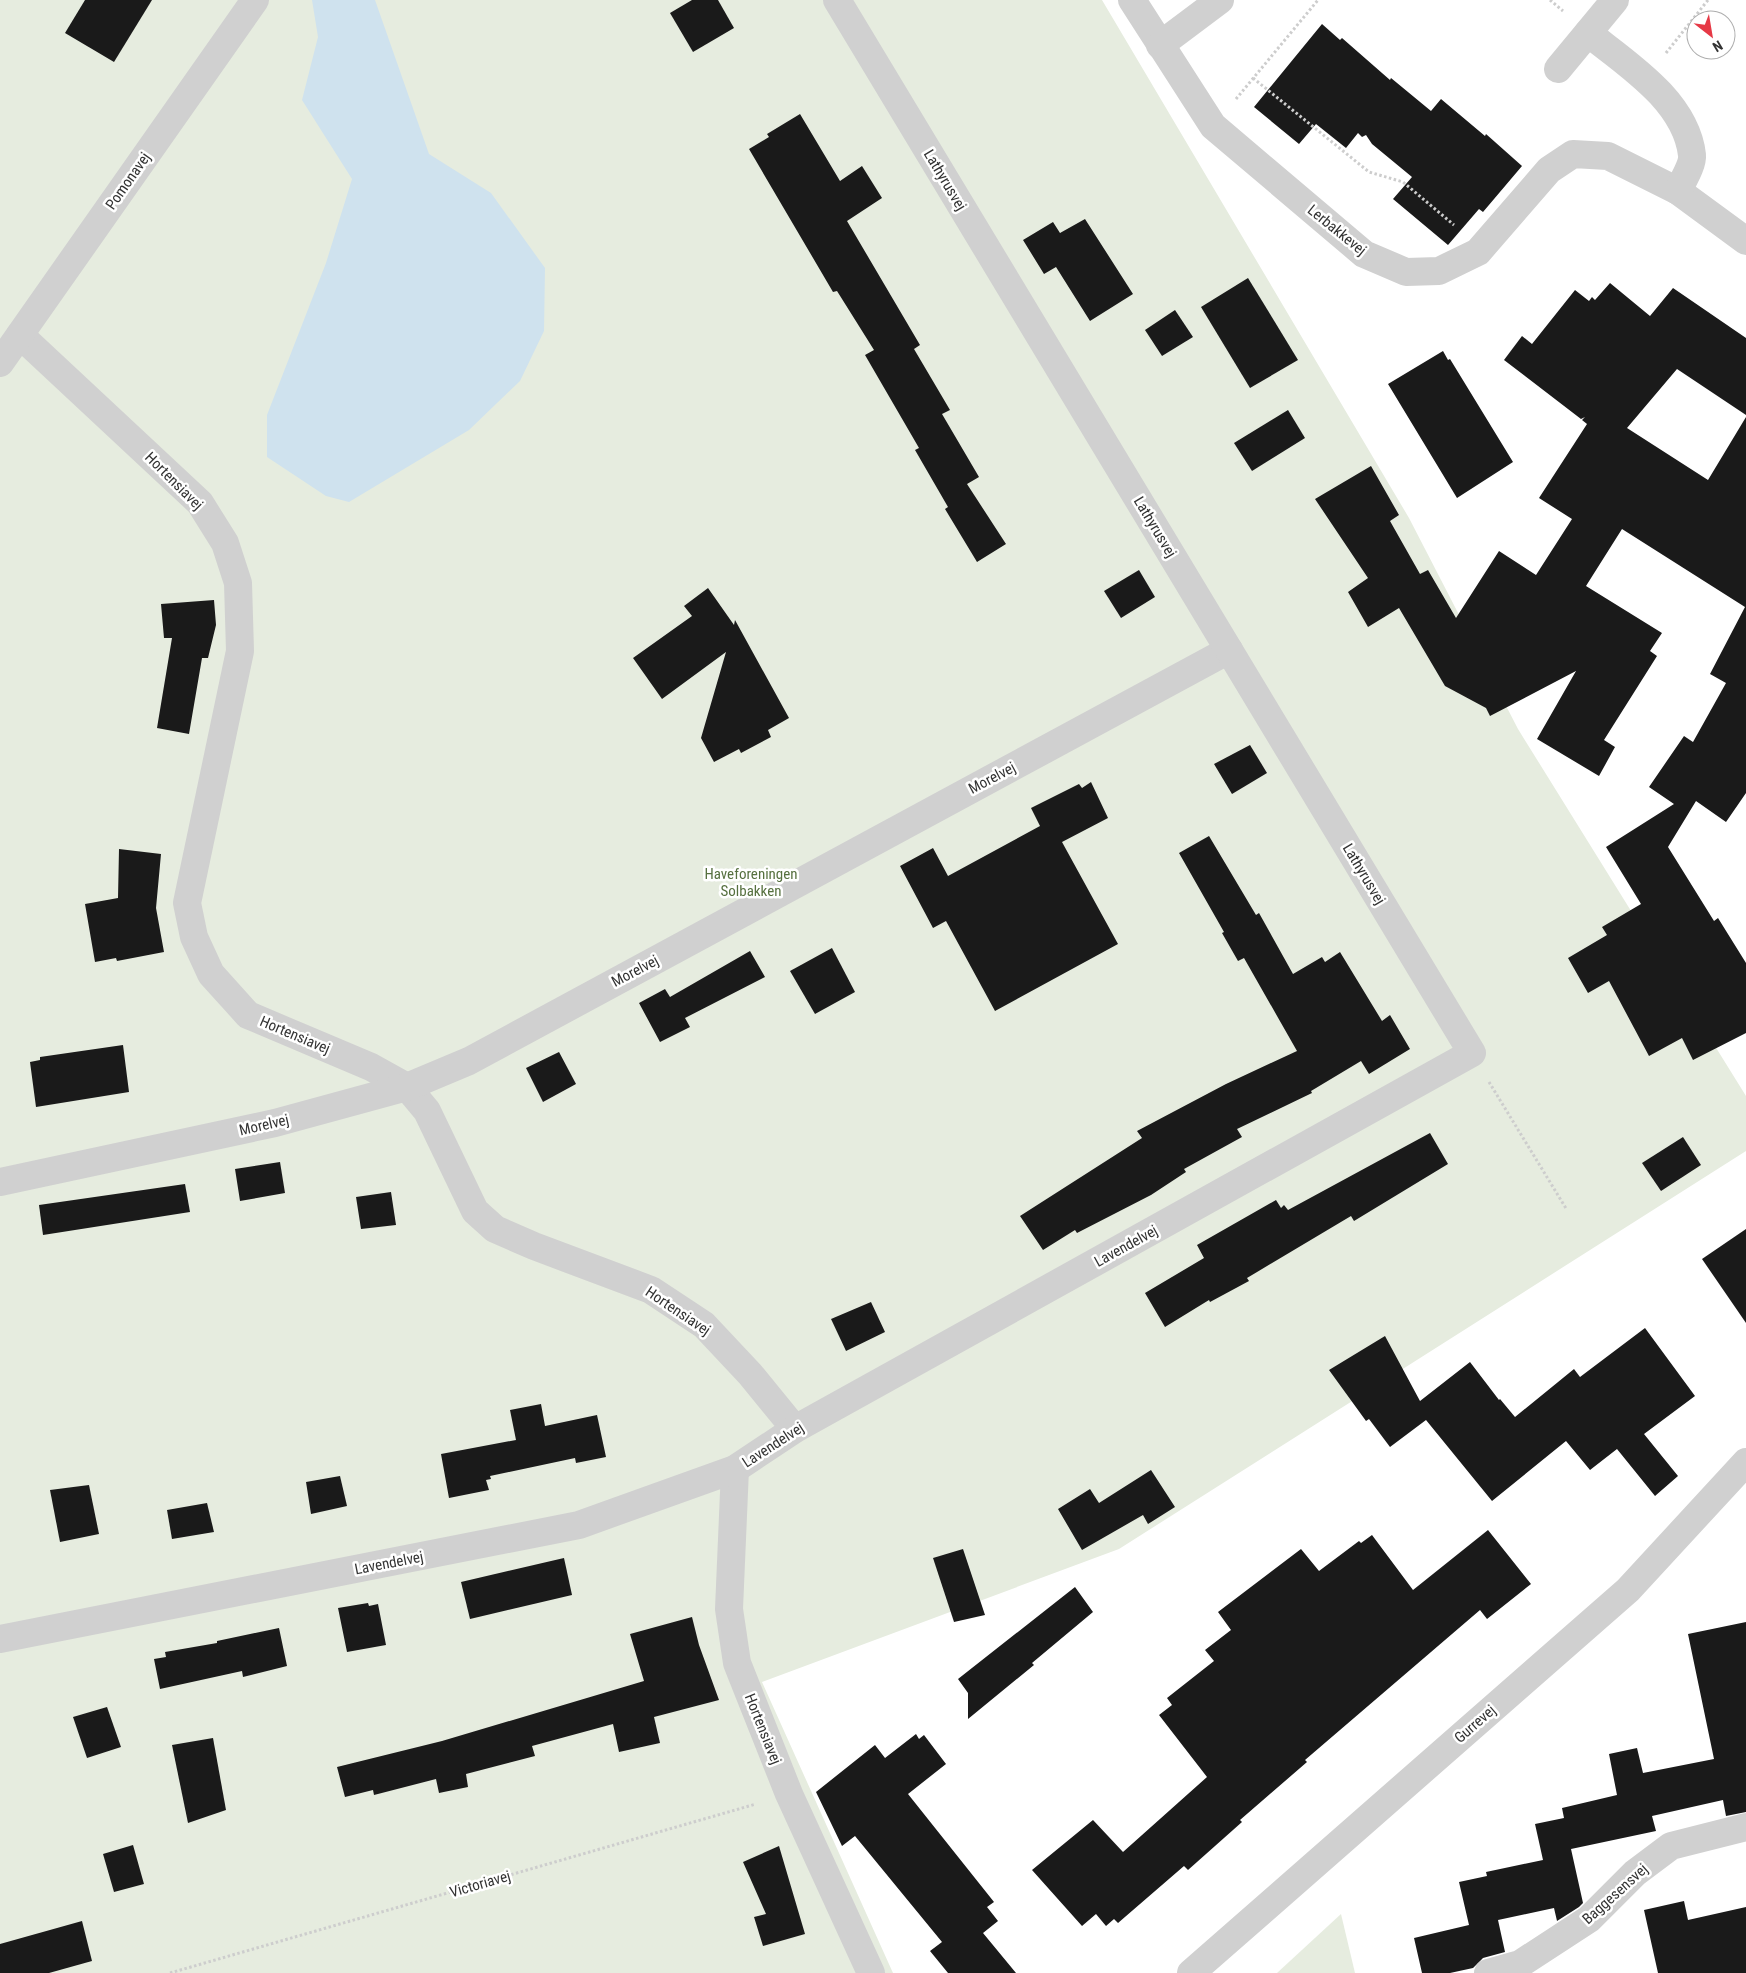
<svg xmlns="http://www.w3.org/2000/svg" width="1746" height="1973" font-family="'Roboto Condensed',sans-serif">
<style>
.green{fill:#e6ecdf}
.water{fill:#cfe2ee}
.building{fill:#1a1a1a}
.lines{fill:none;stroke-linecap:round;stroke-linejoin:round}
.path{stroke:#cdcdcd;stroke-width:3;stroke-dasharray:2.5 2.5;stroke-linecap:butt}
.minor{stroke:#d0d0d0;stroke-width:28}
.labels{text-anchor:middle;dominant-baseline:central;stroke-width:5;stroke-linejoin:round;paint-order:stroke}
.street-label{font-size:15px;fill:#333;stroke:#fff}
.park-label{font-size:15px;fill:#56703f;stroke:#fff}
</style>
<rect width="100%" height="100%" fill="#fff"/>
<g class="green">
<polygon points="0,0 1102,0 1409,518 1518,729 1746,1096 1746,1151 1119,1549 762,1682 893,1973 0,1973"/>
<polygon points="1341,1914 1355,1973 1277,1973"/>
</g>
<polygon class="water" points="312,0 375,0 429,154 491,193 545,268 544,331 520,381 469,430 349,502 326,496 267,457 267,415 326,263 352,179 302,100 318,37"/>
<g class="building">
<polygon points="85,0 152,0 114,62 65,33"/>
<polygon points="692,0 718,0 734,28 693,52 670,13"/>
<polygon points="1322,24 1340,40 1342,38 1390,80 1391,78 1431,111 1441,99 1485,136 1486,134 1522,166 1483,212 1479,209 1448,245 1393,199 1412,177 1372,144 1366,135 1362,137 1358,133 1346,148 1316,124 1299,144 1254,107"/>
<polygon points="800,114 840,181 862,166 882,198 847,221 920,345 914,349 950,410 942,414 979,477 967,484 1006,544 977,562 945,509 948,507 915,450 919,448 865,355 874,350 837,291 833,292 749,149 769,137 767,134"/>
<polygon points="1085,219 1133,294 1090,321 1056,267 1044,274 1023,240 1053,222 1060,233"/>
<polygon points="1248,278 1298,360 1250,388 1201,307"/>
<polygon points="1610,283 1650,316 1673,288 1746,338 1746,415 1677,369 1627,428 1708,480 1746,417 1746,793 1726,822 1696,801 1668,847 1714,921 1718,918 1746,963 1746,1033 1693,1060 1682,1038 1649,1056 1609,981 1588,993 1568,958 1607,935 1602,927 1641,904 1606,847 1674,804 1649,787 1684,736 1693,742 1726,683 1710,674 1745,607 1622,529 1586,586 1662,633 1650,651 1657,656 1604,740 1615,747 1599,776 1537,739 1576,671 1490,716 1486,708 1445,686 1399,608 1368,627 1348,592 1368,578 1315,499 1371,466 1399,515 1390,521 1420,574 1428,570 1456,618 1499,551 1536,575 1572,519 1539,498 1587,424 1582,420 1585,417 1581,419 1504,360 1522,336 1532,344 1575,290 1589,301 1592,297 1595,300"/>
<polygon points="1175,310 1193,337 1162,356 1145,330"/>
<polygon points="1443,351 1448,360 1450,359 1513,462 1457,498 1388,384"/>
<polygon points="1288,410 1305,438 1252,471 1234,443"/>
<polygon points="1139,570 1155,597 1121,618 1104,591"/>
<polygon points="708,588 734,625 735,620 789,718 768,730 771,737 741,753 739,749 714,762 701,738 726,652 662,699 633,658 692,616 684,606"/>
<polygon points="214,600 216,625 208,658 202,658 189,734 157,728 172,638 164,638 161,604"/>
<polygon points="1250,745 1267,773 1232,794 1214,764"/>
<polygon points="1091,782 1108,818 1062,842 1118,944 995,1011 946,921 933,928 900,866 933,848 948,876 1040,826 1031,808 1079,784 1082,788"/>
<polygon points="1209,836 1256,915 1259,913 1293,974 1322,957 1325,962 1340,952 1382,1021 1390,1015 1410,1049 1369,1074 1361,1061 1311,1091 1312,1093 1237,1129 1242,1137 1184,1169 1186,1172 1151,1195 1077,1233 1075,1230 1043,1250 1020,1216 1142,1138 1137,1131 1226,1084 1297,1051 1244,958 1238,961 1222,933 1224,932 1179,853"/>
<polygon points="119,849 161,854 156,908 164,952 117,961 116,958 95,962 85,904 118,898"/>
<polygon points="832,948 855,992 815,1014 790,971"/>
<polygon points="750,951 765,977 685,1018 690,1027 660,1042 639,1003 665,989 670,997"/>
<polygon points="123,1045 129,1092 36,1107 30,1062 40,1060 40,1057"/>
<polygon points="559,1052 576,1084 543,1102 526,1068"/>
<polygon points="1430,1133 1448,1164 1354,1221 1351,1216 1247,1278 1249,1281 1210,1302 1209,1300 1165,1327 1145,1293 1204,1258 1197,1245 1276,1200 1281,1208 1284,1205 1288,1210"/>
<polygon points="1683,1137 1701,1165 1661,1191 1642,1163"/>
<polygon points="280,1162 285,1193 240,1201 235,1169"/>
<polygon points="185,1184 190,1212 43,1235 39,1205"/>
<polygon points="391,1192 396,1225 361,1229 356,1197"/>
<polygon points="1746,1229 1746,1323 1702,1259"/>
<polygon points="871,1302 885,1332 846,1351 831,1319"/>
<polygon points="1645,1328 1695,1396 1644,1434 1678,1476 1655,1496 1617,1449 1590,1470 1566,1441 1492,1501 1426,1420 1390,1447 1369,1419 1366,1421 1329,1370 1385,1336 1420,1401 1470,1362 1499,1400 1500,1399 1515,1417 1574,1369 1580,1377"/>
<polygon points="541,1404 545,1426 597,1415 606,1457 576,1463 575,1458 490,1476 491,1479 486,1480 489,1490 449,1498 441,1454 516,1440 510,1410"/>
<polygon points="1151,1470 1175,1507 1148,1524 1143,1515 1082,1550 1058,1509 1090,1489 1099,1503"/>
<polygon points="340,1476 347,1506 311,1514 306,1482"/>
<polygon points="89,1485 99,1534 60,1542 50,1490"/>
<polygon points="207,1503 214,1532 172,1539 167,1510"/>
<polygon points="1488,1530 1531,1584 1487,1619 1480,1610 1305,1760 1307,1762 1240,1820 1242,1822 1188,1870 1184,1866 1118,1923 1114,1919 1106,1926 1096,1914 1082,1926 1032,1870 1093,1820 1123,1852 1207,1777 1159,1715 1172,1705 1167,1698 1214,1661 1205,1650 1231,1630 1218,1612 1301,1549 1319,1571 1359,1541 1361,1543 1372,1535 1413,1590"/>
<polygon points="963,1549 985,1615 954,1622 933,1558"/>
<polygon points="564,1558 572,1595 470,1619 461,1582"/>
<polygon points="1075,1587 1093,1612 1032,1663 1034,1665 968,1719 968,1693 958,1679"/>
<polygon points="368,1603 369,1606 378,1604 386,1645 347,1652 338,1608"/>
<polygon points="692,1617 699,1645 719,1700 654,1717 660,1743 619,1752 613,1724 532,1746 535,1756 466,1774 468,1787 439,1793 436,1779 374,1795 373,1790 345,1797 337,1767 442,1741 644,1681 630,1634"/>
<polygon points="1746,1622 1746,1812 1726,1816 1723,1800 1652,1816 1656,1831 1571,1849 1583,1903 1579,1907 1557,1921 1554,1908 1498,1920 1505,1952 1483,1958 1473,1968 1450,1973 1422,1973 1414,1938 1469,1925 1459,1882 1487,1876 1486,1872 1543,1860 1535,1824 1564,1818 1562,1808 1617,1795 1609,1754 1637,1748 1643,1773 1714,1759 1688,1634"/>
<polygon points="279,1628 287,1666 243,1677 242,1671 160,1689 154,1659 166,1657 165,1652 217,1643 217,1641"/>
<polygon points="107,1707 121,1747 87,1758 73,1717"/>
<polygon points="916,1734 919,1739 924,1735 946,1764 908,1794 994,1902 987,1907 998,1921 983,1933 1016,1973 948,1973 930,1951 942,1942 855,1836 842,1846 816,1792 875,1745 885,1758"/>
<polygon points="213,1738 226,1810 188,1823 172,1745"/>
<polygon points="133,1845 144,1884 114,1892 103,1854"/>
<polygon points="779,1846 805,1934 763,1946 754,1917 766,1914 743,1862"/>
<polygon points="1684,1901 1688,1920 1746,1907 1746,1973 1658,1973 1644,1910"/>
<polygon points="82,1921 92,1961 49,1973 0,1973 0,1944"/>
</g>
<g class="lines">
<g class="path">
<polyline points="1550,0 1563,11"/>
<polyline points="1666,53 1708,0"/>
<polyline points="1253,78 1369,172 1403,182 1454,225"/>
<polyline points="1236,99 1318,0"/>
<polyline points="1489,1082 1567,1210"/>
<polyline points="170,1973 756,1804"/>
</g>
<g class="minor">
<polyline points="1132,0 1213,126 1364,254 1406,272 1439,271 1478,252 1549,170 1573,154 1608,156 1678,191 1746,241"/>
<path d="M1588,33c39,31 98,68 104,122 1,10 -10,27 -14,36"/>
<polyline points="1160,45 1220,0"/>
<polyline points="1558,69 1615,0"/>
<polyline points="20,335 200,503 225,543 238,583 240,651 187,903 194,937 211,974 248,1015 371,1067 407,1087 427,1111 475,1211 495,1229 534,1246 651,1290 704,1325 750,1374 795,1429"/>
<polyline points="0,363 255,0"/>
<polyline points="0,1182 275,1123 407,1087 469,1061 1229,650"/>
<polyline points="735,1469 729,1609 737,1663 789,1794 871,1973"/>
<polyline points="0,1639 579,1525 735,1469 795,1429 1472,1053 837,0"/>
<polyline points="1191,1973 1628,1590 1746,1462"/>
<polyline points="1488,1973 1520,1964 1589,1919 1635,1873 1671,1846 1746,1827"/>
</g>
</g>
<g class="labels">
<g class="street-label">
<text transform="translate(945 180) rotate(59)">Lathyrusvej</text>
<text transform="translate(128 181) rotate(-55)">Pomonavej</text>
<text transform="translate(1337 230) rotate(39)">Lerbakkevej</text>
<text transform="translate(174 481) rotate(45)">Hortensiavej</text>
<text transform="translate(1155 527) rotate(59)">Lathyrusvej</text>
<text transform="translate(992 778) rotate(-28)">Morelvej</text>
<text transform="translate(1364 874) rotate(59)">Lathyrusvej</text>
<text transform="translate(635 971) rotate(-28)">Morelvej</text>
<text transform="translate(295 1035) rotate(23)">Hortensiavej</text>
<text transform="translate(264 1125) rotate(-13)">Morelvej</text>
<text transform="translate(1126 1246) rotate(-29)">Lavendelvej</text>
<text transform="translate(678 1311) rotate(34)">Hortensiavej</text>
<text transform="translate(773 1445) rotate(-33)">Lavendelvej</text>
<text transform="translate(389 1563) rotate(-11)">Lavendelvej</text>
<text transform="translate(1475 1724) rotate(-41)">Gurrevej</text>
<text transform="translate(763 1729) rotate(68)">Hortensiavej</text>
<text transform="translate(480 1884) rotate(-16)">Victoriavej</text>
<text transform="translate(1615 1894) rotate(-42)">Baggesensvej</text>
</g>
<g class="park-label">
<text x="751" y="874">Haveforeningen<tspan x="751" dy="17">Solbakken</tspan></text>
</g>
</g>
<g transform="translate(1711 35) rotate(149)"><circle r="24" fill="#ffffff" stroke="#adadad"/>
<path d="M0-4L9 19L0 12L-9 19Z" fill="#e63946"/>
<text y="-8" font-size="14" font-weight="bold" text-anchor="middle" fill="#333333">N</text>
</g>
</svg>
